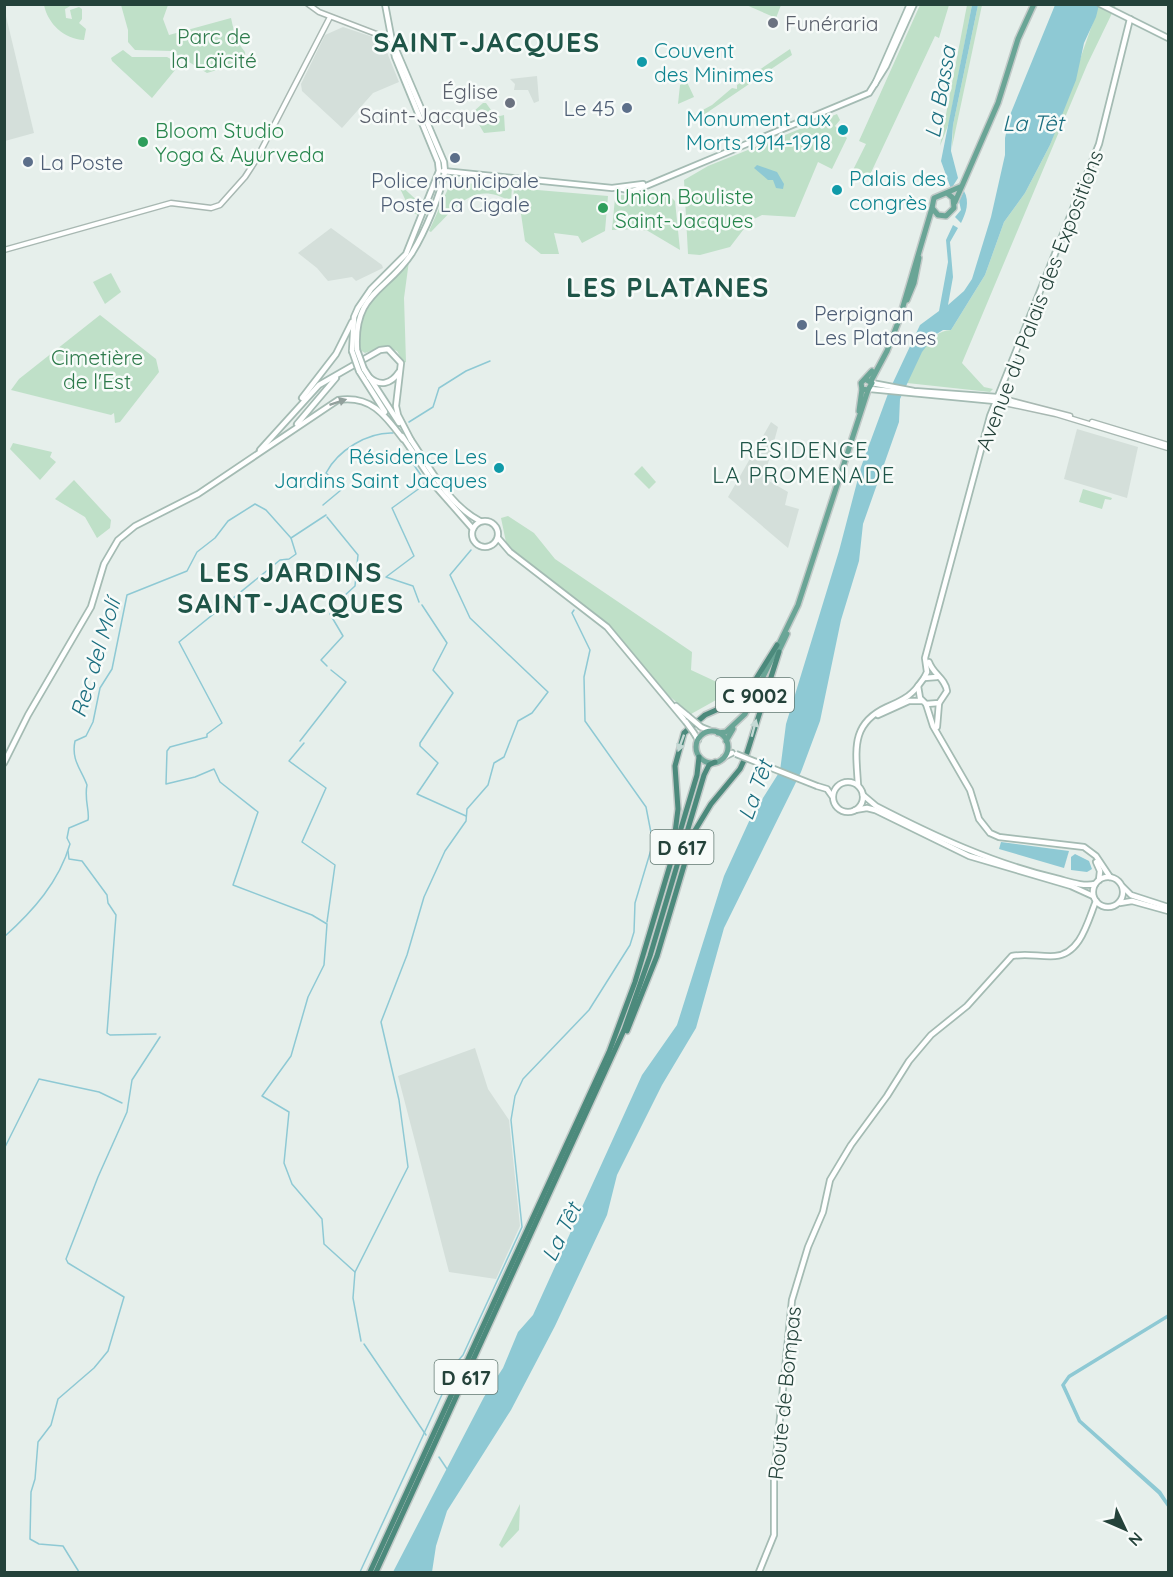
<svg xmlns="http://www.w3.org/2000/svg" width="1173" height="1577" font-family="Quicksand,sans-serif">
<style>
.built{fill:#d4dfda}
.green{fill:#bfe0c8}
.water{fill:#8ec9d4}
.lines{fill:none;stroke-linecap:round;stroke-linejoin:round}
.stream{stroke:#8ec9d4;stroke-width:1.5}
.tertiary-casing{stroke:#a8b8b2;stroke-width:7}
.secondary-casing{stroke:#a4bbb3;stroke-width:8}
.primary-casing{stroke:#c2cac8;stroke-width:8}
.trunk-casing{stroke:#c2cac8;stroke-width:8}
.tertiary{stroke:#fff;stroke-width:4}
.secondary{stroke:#fff;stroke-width:4.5}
.primary{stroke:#6aa596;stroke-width:5}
.trunk{stroke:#4c8a7c;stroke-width:5}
.secondary-bridge-casing{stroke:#a4bbb3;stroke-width:8;stroke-linecap:butt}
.secondary-bridge{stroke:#fff;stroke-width:4.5}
.oneway{fill:#92a09c}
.oneway2{fill:#c4d9d4}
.worship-dot{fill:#6b7280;stroke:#f7fbf9;stroke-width:2}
.culture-dot{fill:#0f9aa8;stroke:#f7fbf9;stroke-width:2}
.service-dot{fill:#5c6f8a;stroke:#f7fbf9;stroke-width:2}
.leisure-dot{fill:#2e9e5b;stroke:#f7fbf9;stroke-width:2}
.labels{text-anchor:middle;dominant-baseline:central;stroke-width:5;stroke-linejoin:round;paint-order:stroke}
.shield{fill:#f7fbf9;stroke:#637a73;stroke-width:1.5}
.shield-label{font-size:20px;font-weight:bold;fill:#24423a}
.worship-label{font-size:21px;fill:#5b616d;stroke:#f7fbf9;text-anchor:start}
.park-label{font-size:21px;fill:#2d7a4b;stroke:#f7fbf9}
.culture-label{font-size:21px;fill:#0d838f;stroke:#f7fbf9;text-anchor:start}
.service-label{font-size:21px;fill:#4e5e75;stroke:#f7fbf9;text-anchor:start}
.leisure-label{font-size:21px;fill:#27864d;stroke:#f7fbf9;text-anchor:start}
.street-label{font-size:21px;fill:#24423a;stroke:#f7fbf9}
.water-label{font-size:22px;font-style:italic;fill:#1c6f80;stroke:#f7fbf9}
.neighbourhood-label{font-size:22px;letter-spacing:1.5px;fill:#1f5548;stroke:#f7fbf9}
.district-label{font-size:27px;font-weight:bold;letter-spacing:1.5px;fill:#1f5548;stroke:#f7fbf9}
</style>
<rect width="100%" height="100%" fill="#e6efeb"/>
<g class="built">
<polygon points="5,12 34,133 5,141 4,141"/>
<polygon points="343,27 382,40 399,82 373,93 342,128 302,91 301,84 325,35"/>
<polygon points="537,76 539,101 534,103 528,90 514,90 515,84 510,79"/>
<polygon points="331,228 382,265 383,268 356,281 352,277 328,281 317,268 298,253"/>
<polygon points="771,422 778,427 764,478 788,492 785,505 799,509 788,548 728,497"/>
<polygon points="1077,429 1138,447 1127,498 1064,479"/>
<polygon points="475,1048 488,1089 509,1120 520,1226 496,1279 449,1272 398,1076"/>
</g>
<g class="green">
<polygon points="744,4 781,4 781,5 776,18"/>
<path d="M44,5h28l-7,4 1,9 6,1 -2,-9 9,-3 3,2v10l-3,4 7,6 -2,11c-20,-1 -36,-16 -40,-35z"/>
<polygon points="121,5 168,5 163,19 169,35 231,18 236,40 245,52 246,61 207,73 171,51 135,50 128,42 128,30"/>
<polygon points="920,5 949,5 939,38 935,36 868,179 852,172 866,144 859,141"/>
<polygon points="967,5 972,5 949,123 940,146"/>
<polygon points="978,5 982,5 952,147 953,125"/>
<path d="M1099,5h17l-29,60 -125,298 22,24 9,2 -3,3 -83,-9c8,-20 20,-52 44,-53l34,-55 19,-53 21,-29 25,-48z"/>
<polygon points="790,49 792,55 699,118 689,121 688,118 712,105 732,88 737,89 737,85"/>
<polygon points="123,50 132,57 167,57 180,64 152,98 112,61 111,58"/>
<polygon points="687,82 694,97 678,104 680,85"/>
<polygon points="483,103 486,103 496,117 504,115 505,131 484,133 472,113"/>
<polygon points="837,114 840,120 835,126 847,138 832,169 818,162 795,217 762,215 750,221 730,247 700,255 688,254 684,180 708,166"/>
<polygon points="397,182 422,205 418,215 411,212"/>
<path d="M451,182l61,5 -1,15c-37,-23 -55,5 -80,30l-2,-1z"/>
<polygon points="514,188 608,196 605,231 582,243 578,236 554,233 559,254 541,254 525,241 521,214 513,203"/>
<polygon points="618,195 670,196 675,201 680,250 648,231 638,229 612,230 615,198"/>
<path d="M409,261l-5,37 2,64 -2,1 -7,-12 -13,-5 -19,7 -5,-3c-10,-39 26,-66 49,-89z"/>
<polygon points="111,273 121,292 105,304 93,282"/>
<polygon points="100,315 156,359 159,372 120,422 115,423 114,413 111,415 11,390 19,379"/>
<polygon points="13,443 52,452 50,457 56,462 40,480 10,449"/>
<polygon points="642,466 656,482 649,489 634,474"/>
<polygon points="74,480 111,520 110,528 97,538 85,517 55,499"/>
<polygon points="1083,489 1112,498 1111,500 1105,499 1102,509 1079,502"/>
<polygon points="508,516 534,533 555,559 692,652 691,670 734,690 691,714 669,696 609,624 507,547 501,518"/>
<polygon points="520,1504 519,1530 502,1548 499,1545"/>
</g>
<g class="water">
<polygon points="972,5 978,5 953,125 951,151 958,178 951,189 941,161"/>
<polygon points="1055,5 1099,5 1096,17 1084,43 1076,80 1050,145 1025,193 1004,222 985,275 951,330 943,330 935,335 922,352 900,399 899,422 863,524 859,561 841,620 820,721 801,772 724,928 696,1028 662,1085 617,1175 607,1215 555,1326 511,1410 447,1511 436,1546 432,1572 393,1572 484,1397 503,1368 518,1332 533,1315 642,1075 677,1025 724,876 751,817 780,771 786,724 839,551 861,467 889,391 920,325 939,311 948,262 946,240 953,225 958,228 950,242 953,277 948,305 964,291 972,279 991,217 1005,155 1005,138 1010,115"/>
<polygon points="757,165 777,172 784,184 783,189 776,188 773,180 768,180 754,168"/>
<path d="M964,191c6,11 2,22 -3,32l-6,-6 6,-7 -2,-9z"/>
<polygon points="1001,842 1069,851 1064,868 999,849"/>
<polygon points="1075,854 1089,861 1092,869 1087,872 1071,870 1071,857"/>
<polygon points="1168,1314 1168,1318 1070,1378 1065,1385 1081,1420 1161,1491 1168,1502 1168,1508 1158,1494 1078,1422 1061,1385 1068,1375"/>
</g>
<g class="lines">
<g class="stream">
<polyline points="409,422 433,407 439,388 466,371 490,361"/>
<polyline points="409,458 425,481 424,485 392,508 414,556 386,577 413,586 419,602"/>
<path d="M323,505l18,-15v-3l-15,-14c12,-23 42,-41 67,-40"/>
<polyline points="291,538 296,554 289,559 280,560 179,642 222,723 207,734 207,737 170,747 167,751 166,784 195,777 214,769 220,782 258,812 233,885 312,915 327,924 324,965 308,997 291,1056 262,1096 289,1112 284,1163 292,1184 322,1219 324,1244 355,1272"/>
<polyline points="422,605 447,643 433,670 453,693 420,743 420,746 438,763 417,794 466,816"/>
<polyline points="327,666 321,660 343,636 330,614 345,605 343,597 355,586 358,555 327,517"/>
<polyline points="300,741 346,682 331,670"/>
<polyline points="304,743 289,761 326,788 302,842 335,865 327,922"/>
<polyline points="68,851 69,859 82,861 107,895 108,903 116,915 107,1033 110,1035 156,1034"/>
<path d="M4,937c29,-26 55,-55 66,-93l-3,-6 2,-10 19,-8c2,-8 -4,-21 -1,-35 -6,-16 -16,-25 -12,-44l11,-5 7,-14 7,-34 12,-19 15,-74 60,-24 10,-19 18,-14 13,-17 27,-17 11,6 25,28 35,-23"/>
<polyline points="4,1149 39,1079 99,1092 122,1103"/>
<polyline points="361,1341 353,1298 355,1272 408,1167 399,1100 381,1022 407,955 424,897 445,851 466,821 467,809 488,785 494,763 504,757 518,721 532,713 548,692 470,618 450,575 471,550"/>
<polyline points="364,1344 426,1435"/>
<polyline points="439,1457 447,1469"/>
<polyline points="79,1572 63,1546 39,1544 30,1539 31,1492 35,1479 38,1442 51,1425 58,1399 94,1368 108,1351 124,1297 68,1263 66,1259 98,1177 127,1112 132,1080 160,1037"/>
<polyline points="360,1572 457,1362 463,1355 522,1227 511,1120 515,1096 523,1079 589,1010 630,945 634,932 635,903 653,843 646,807 585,721 584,677 590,650 572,613 574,610"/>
</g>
<defs>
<g id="tertiary">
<polyline points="308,4 319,12 392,40"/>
<polyline points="4,250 171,203 211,208 220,205 245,177 256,160 330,17"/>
<polyline points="997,397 1070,416"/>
<polyline points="995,401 1056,414 1168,448"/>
<polyline points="1092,422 1168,445"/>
</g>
<g id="secondary">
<polyline points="1100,4 1168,38"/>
<polyline points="875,84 910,4"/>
<polyline points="443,171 612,188 643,184"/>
<polyline points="619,188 632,191 646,186 869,93 886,66 914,4"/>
<path d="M357,350c-4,-58 30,-58 55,-97 14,-23 27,-55 33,-81l-1,-10 -50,-117"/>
<polyline points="352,351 354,317 358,308 371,289 406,254 439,171 438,162 395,57 385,4"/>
<polyline points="364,369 399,423"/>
<polyline points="359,371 385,412"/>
<path d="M369,377c11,10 22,7 30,-5"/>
<polyline points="872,383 914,391 997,397"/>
<polyline points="870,389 995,401"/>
<polyline points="302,398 336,354 352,322"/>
<polyline points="297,424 336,378"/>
<polyline points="402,436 437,488 473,529"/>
<path d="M411,440c19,28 38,65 69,81"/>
<polyline points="260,450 319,385 380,350 388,349 401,363 396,406 398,415 411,440"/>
<circle cx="485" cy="534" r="13"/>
<polyline points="498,538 510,552 607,627 686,722"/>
<path d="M929,662c4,12 16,16 18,29l-8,12 -13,1 -6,-6 -2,-12 6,-8 13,-1"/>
<polyline points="924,678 927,672 925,658 990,416 1099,144 1130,19"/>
<polyline points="926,704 933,726 970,790 979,819 990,833 999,837 1084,847 1096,856 1110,877"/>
<polyline points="676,706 688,716"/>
<polyline points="878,715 909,701 922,701"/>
<polyline points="701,727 711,731"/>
<polyline points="937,727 939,703"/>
<polyline points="694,733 698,740"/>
<polyline points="724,757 732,753"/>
<path d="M4,763l24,-48 63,-108 13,-43 14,-24 17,-14 63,-32 140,-94c33,-5 47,15 65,39"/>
<circle cx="848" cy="797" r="15"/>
<path d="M858,785c-2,-35 -8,-61 29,-78 12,-5 23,-10 31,-21"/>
<polyline points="817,786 827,789 832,796"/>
<path d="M863,795l13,11c58,30 116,57 179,72 13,3 27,9 40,6"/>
<polyline points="855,810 867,808 875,810 969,856 1071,886 1093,896"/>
<polyline points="1096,862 1100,871 1099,880"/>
<circle cx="1108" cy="892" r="15"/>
<polyline points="1123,887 1131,895 1168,907"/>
<polyline points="1120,903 1132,901 1168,911"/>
<path d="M759,1572l15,-37v-58l18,-177 16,-53 15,-35 7,-32 21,-35 36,-49 22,-35 22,-26 36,-29 45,-50c15,-3 28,1 43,0 26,-2 33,-36 41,-55"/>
</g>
<g id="primary">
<polyline points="947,193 953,198 954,208 946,216 938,215 932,208 934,198 960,187"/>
<polyline points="955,202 998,103 1018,39 1034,4"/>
<polyline points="907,300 914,283 919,258"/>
<polyline points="865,379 872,383 868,390 862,389 861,383 872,371"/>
<polyline points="871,381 887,351 899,320 932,208"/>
<polyline points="859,411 862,389"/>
<polyline points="777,655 787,634"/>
<circle cx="712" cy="747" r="16"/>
<polyline points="718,733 726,732 745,714 798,605 868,390"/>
<polyline points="726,741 733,729"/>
</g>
<g id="trunk">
<polyline points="674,841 678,809 675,766 684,733 705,715 732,703 749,690 777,645"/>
<polyline points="627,1031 657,956 694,832 711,804 740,769 746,756 779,652"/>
<polyline points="370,1572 609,1052 635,982 697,775 699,757"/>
<polyline points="376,1572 624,1030 650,956 704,775 709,765 715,762"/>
</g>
</defs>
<use href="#tertiary" class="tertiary-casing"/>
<use href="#secondary" class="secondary-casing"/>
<use href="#primary" class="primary-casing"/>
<use href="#trunk" class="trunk-casing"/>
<use href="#tertiary" class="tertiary"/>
<use href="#secondary" class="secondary"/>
<use href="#primary" class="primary"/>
<use href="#trunk" class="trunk"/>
<defs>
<g id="secondary-bridge">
<polyline points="357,350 364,369"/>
<polyline points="352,351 359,371"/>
<polyline points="688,716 701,727"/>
<polyline points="686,722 694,733"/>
<polyline points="736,754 817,786"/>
</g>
</defs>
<use href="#secondary-bridge" class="secondary-bridge-casing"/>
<use href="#secondary-bridge" class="secondary-bridge"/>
</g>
<defs><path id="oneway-solid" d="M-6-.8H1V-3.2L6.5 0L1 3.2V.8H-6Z" transform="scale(1.5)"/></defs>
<use class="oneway" href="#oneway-solid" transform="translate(338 402) rotate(-18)"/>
<g class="oneway2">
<use href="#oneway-solid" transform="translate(754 728) rotate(-75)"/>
<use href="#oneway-solid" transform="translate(681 743) rotate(110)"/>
</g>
<g class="worship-dot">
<circle cx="773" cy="23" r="6"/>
<circle cx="510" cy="103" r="6"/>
</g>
<g class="culture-dot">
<circle cx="642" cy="62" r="6"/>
<circle cx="843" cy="130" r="6"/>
<circle cx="837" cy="190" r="6"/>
<circle cx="499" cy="468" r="6"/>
</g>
<g class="service-dot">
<circle cx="627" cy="108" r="6"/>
<circle cx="455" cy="158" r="6"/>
<circle cx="28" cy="162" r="6"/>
<circle cx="802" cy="325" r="6"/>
</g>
<g class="leisure-dot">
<circle cx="143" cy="142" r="6"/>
<circle cx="603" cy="208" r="6"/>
</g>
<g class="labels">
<g class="shield">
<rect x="716" y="678" width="78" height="34" rx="4.5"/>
<rect x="650.5" y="830" width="63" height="34" rx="4.5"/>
<rect x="434.5" y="1360" width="63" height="34" rx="4.5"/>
</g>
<g class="shield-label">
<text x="755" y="695">C 9002</text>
<text x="682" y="847">D 617</text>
<text x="466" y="1377">D 617</text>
</g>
<g class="worship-label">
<text x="785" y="23">Funéraria</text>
<text x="498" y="91" text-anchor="end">Église<tspan x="498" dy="24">Saint-Jacques</tspan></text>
</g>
<g class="park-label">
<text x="214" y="36">Parc de<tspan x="214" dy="24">la Laïcité</tspan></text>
<text x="97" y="357">Cimetière<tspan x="97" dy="24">de l'Est</tspan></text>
</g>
<g class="culture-label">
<text x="654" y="50">Couvent<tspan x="654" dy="24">des Minimes</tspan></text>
<text x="831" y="118" text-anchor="end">Monument aux<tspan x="831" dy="24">Morts 1914-1918</tspan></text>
<text x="849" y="178">Palais des<tspan x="849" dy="24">congrès</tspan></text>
<text x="487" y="456" text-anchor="end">Résidence Les<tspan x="487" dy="24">Jardins Saint Jacques</tspan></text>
</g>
<g class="service-label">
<text x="615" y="108" text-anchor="end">Le 45</text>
<text x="40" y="162">La Poste</text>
<text x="455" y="180" text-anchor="middle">Police municipale<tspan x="455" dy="24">Poste La Cigale</tspan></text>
<text x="814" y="313">Perpignan<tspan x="814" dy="24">Les Platanes</tspan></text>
</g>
<g class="leisure-label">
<text x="155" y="130">Bloom Studio<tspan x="155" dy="24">Yoga &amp; Ayurveda</tspan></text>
<text x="615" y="196">Union Bouliste<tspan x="615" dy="24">Saint-Jacques</tspan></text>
</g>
<g class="street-label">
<text transform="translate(1039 300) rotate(-69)">Avenue du Palais des Expositions</text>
<text transform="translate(784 1393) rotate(-84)">Route de Bompas</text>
</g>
<g class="water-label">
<text transform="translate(940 92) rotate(-80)">La Bassa</text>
<text x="1033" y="123">La Têt</text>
<text transform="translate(95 658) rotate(-73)">Rec del Molí</text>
<text transform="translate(755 790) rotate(-70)">La Têt</text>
<text transform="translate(561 1232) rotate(-64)">La Têt</text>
</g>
<g class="neighbourhood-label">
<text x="804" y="450">RÉSIDENCE<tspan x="804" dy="25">LA PROMENADE</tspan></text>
</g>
<g class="district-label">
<text x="487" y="42">SAINT-JACQUES</text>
<text x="668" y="287">LES PLATANES</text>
<text x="291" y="572">LES JARDINS<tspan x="291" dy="31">SAINT-JACQUES</tspan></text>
</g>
</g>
<rect width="1173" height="1577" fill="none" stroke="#24423a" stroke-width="12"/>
<g transform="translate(1125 1529) rotate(134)" stroke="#f7fbf9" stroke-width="4.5" paint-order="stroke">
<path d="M0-4.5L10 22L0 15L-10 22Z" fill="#24423a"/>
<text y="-9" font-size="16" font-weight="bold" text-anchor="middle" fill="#24423a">N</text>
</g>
</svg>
